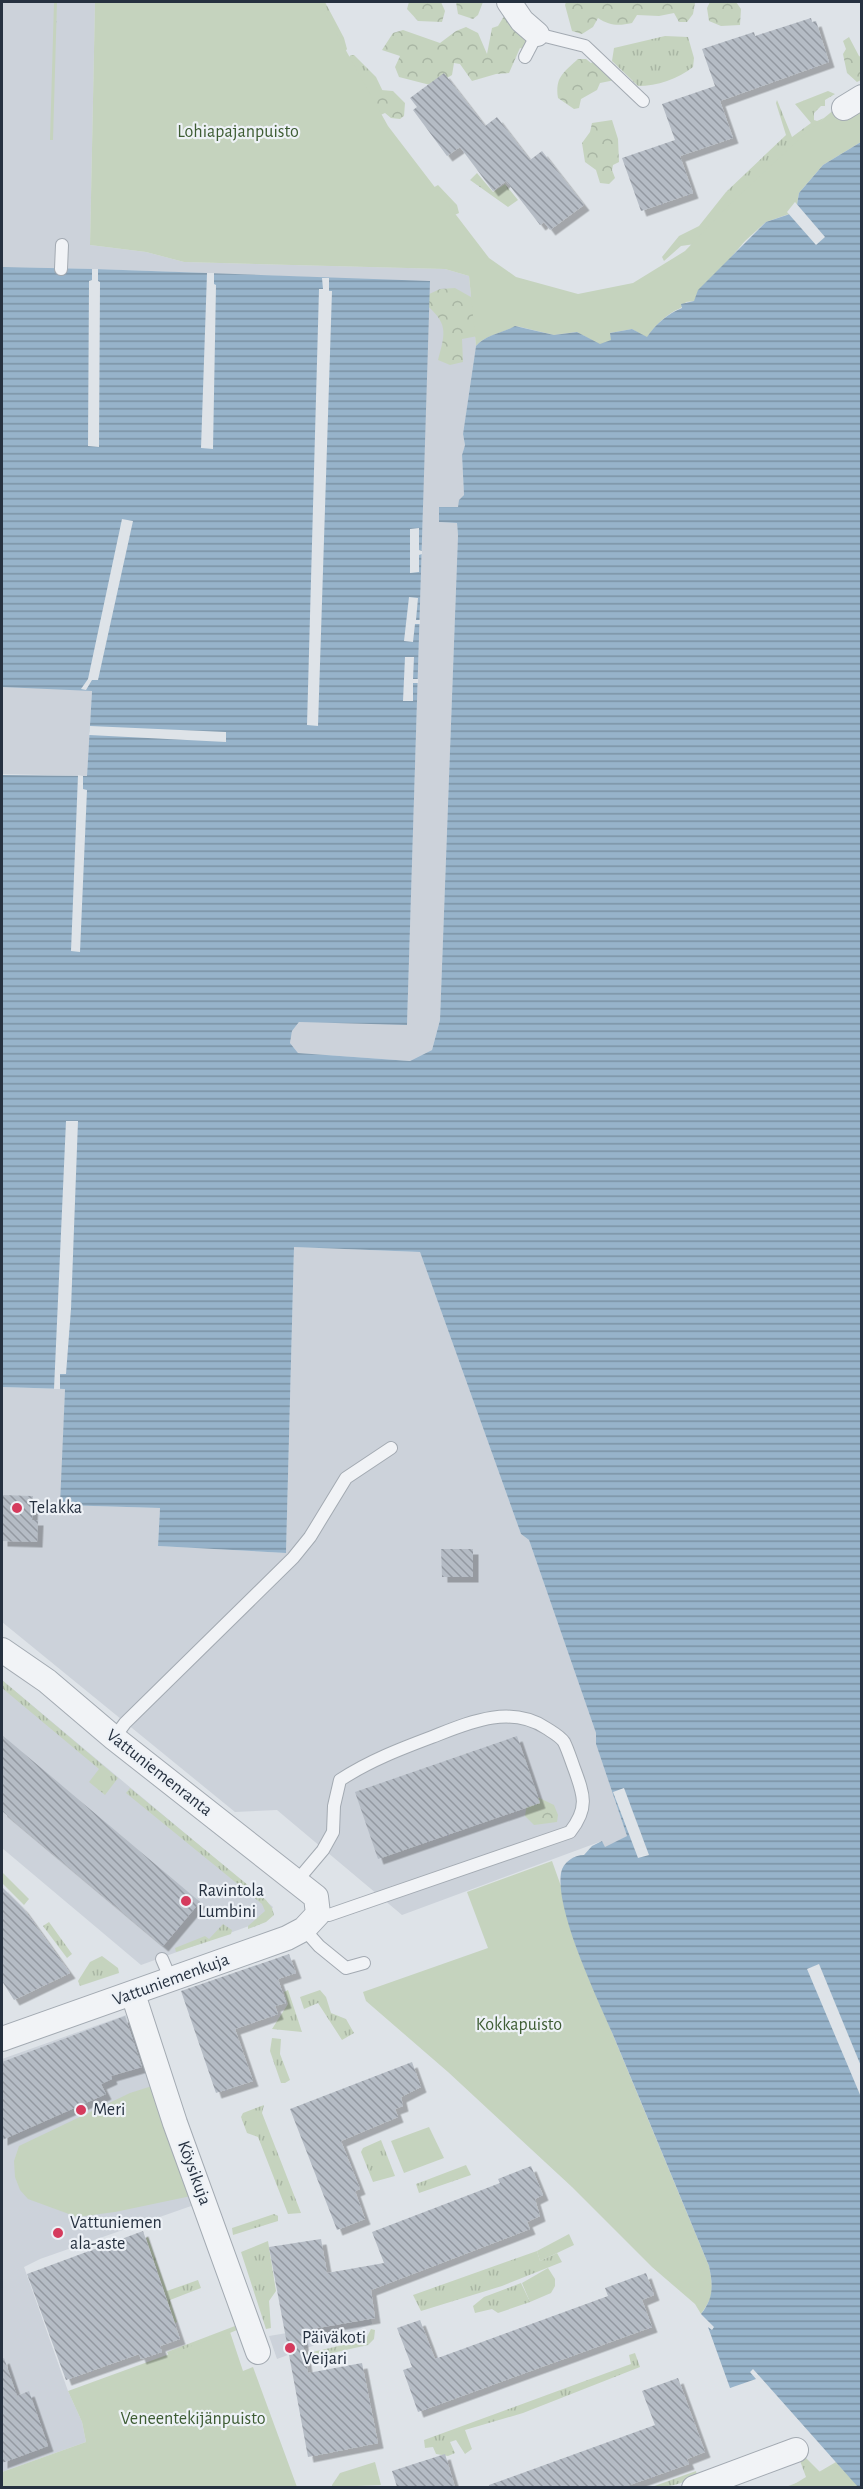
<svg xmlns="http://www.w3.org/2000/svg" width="863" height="2489" font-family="'Alegreya Sans',sans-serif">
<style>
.built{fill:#ccd2da}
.grass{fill:url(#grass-tufts)}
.forest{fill:url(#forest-crowns)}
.green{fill:#c5d3be}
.water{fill:url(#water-rules)}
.pier{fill:#dee3e8}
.building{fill:url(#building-back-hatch);filter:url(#shadow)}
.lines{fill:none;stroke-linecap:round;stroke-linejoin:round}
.lane-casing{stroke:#a3aab2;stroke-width:14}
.street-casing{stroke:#a3aab2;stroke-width:26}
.lane{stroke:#f1f3f6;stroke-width:12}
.street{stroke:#f1f3f6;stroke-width:24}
.poi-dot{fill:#d53b5d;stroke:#edf1f6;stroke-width:2}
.labels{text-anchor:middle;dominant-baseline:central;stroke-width:4.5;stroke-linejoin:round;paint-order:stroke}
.park-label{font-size:18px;fill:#3d5c33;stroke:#edf1f6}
.poi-label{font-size:18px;fill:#263140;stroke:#edf1f6;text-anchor:start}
.street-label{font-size:18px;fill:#263140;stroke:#edf1f6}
</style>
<defs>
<pattern id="grass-tufts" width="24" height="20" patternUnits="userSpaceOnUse" patternTransform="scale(1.5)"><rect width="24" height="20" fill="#c5d3be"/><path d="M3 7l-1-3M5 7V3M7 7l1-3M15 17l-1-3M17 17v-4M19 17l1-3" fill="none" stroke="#a9b6a4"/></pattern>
<pattern id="forest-crowns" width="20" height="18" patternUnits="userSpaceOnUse" patternTransform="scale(1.5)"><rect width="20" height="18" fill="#c5d3be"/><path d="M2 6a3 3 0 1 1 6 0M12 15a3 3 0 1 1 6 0" fill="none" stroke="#a9b6a4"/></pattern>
<pattern id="water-rules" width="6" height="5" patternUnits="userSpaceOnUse" patternTransform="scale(1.5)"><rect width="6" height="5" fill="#97b3ca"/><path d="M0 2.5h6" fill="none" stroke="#7b92a5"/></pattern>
<pattern id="building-back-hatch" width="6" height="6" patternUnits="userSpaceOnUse" patternTransform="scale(1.5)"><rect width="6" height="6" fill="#b5bcc5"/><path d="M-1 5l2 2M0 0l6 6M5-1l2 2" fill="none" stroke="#9399a1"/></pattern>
<filter id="shadow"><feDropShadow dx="5.5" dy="5.5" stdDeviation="0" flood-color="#0004"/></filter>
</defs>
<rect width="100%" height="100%" fill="#dee3e8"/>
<g class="built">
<polygon points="2,2 95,2 90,245 146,252 184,262 445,269 469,276 476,346 463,434 465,445 462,455 464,495 458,507 439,508 439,522 457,523 458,535 440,1020 432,1050 410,1061 298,1053 290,1043 292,1031 299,1022 407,1024 423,506 334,278 95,269 2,267"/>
<polygon points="2,686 92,690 87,776 2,774"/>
<polygon points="294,1247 420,1252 521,1534 529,1540 596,1733 596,1744 627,1836 605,1848 602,1841 402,1915 277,1810 235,1812 2,1622 2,1387 65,1389 61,1505 160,1508 158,1546 286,1553"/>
<polygon points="2,1680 273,1907 263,1921 141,1965 2,1848"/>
<polygon points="126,2015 194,2205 40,2259 24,2267 68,2391 82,2422 86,2442 2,2472 2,2059"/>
<polygon points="371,2319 372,2324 277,2359 269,2336"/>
</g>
<g class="grass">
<polygon points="54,2 57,2 53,140 50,140"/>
<polygon points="313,2 325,2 344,38 347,49 345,52"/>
<path d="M665,36l23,1 6,21 -1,9c-15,12 -36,19 -55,19l-26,-25 2,-13z"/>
<polygon points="351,55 354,55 376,77 389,104 377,113 348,58"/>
<polygon points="828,91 835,94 825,100 825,106 821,106 814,113 814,120 817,121 824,118 695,244 681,246 664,261 662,257 679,236 699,226 726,192 786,135 776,103 777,100 792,137 811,123 795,104"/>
<polygon points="477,173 493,192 505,184 518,200 508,207 470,180"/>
<polygon points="2,1680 118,1778 105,1795 89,1782 99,1769 2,1688"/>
<polygon points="130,1788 266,1900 272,1908 274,1915 266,1922 248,1929 248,1926 265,1911 262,1904 126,1793"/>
<polygon points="2,1872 29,1899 24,1905 2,1883"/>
<polygon points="49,1922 72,1954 67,1958 43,1926"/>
<polygon points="223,1924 232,1930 231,1934 176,1952 175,1948 205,1936 209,1939"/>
<polygon points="102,1956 118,1968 119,1973 80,1986 78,1981 90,1962"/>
<polygon points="288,1990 302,2032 272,2029 288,2004 284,1992"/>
<polygon points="320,1990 326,1997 331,2013 346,2019 354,2033 342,2040 318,2003 304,2009 300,1997"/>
<polygon points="272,2038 281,2039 280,2054 290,2080 285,2083 281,2083 270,2051"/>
<polygon points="264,2105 262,2113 301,2213 288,2214 258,2137 247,2133 241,2117 243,2113"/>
<polygon points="381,2140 395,2176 373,2182 361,2152 363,2148"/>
<polygon points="466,2165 471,2175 419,2193 416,2184"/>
<polygon points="274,2214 278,2216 278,2221 233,2235 232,2228"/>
<polygon points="148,2237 167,2291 198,2280 201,2288 170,2300 177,2322 175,2323 146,2238"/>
<polygon points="268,2241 276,2291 269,2301 271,2328 266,2329 241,2252"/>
<polygon points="537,2251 540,2261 557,2253 562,2262 502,2286 421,2311 413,2295"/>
<polygon points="521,2283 530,2302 498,2313 492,2309 475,2313 473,2306 484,2297"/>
<polygon points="235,2326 237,2330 170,2358 167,2352"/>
<polygon points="371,2329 375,2330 374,2339 368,2345 296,2361 295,2356 343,2345 367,2337"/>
<polygon points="635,2353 640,2367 523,2413 465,2430 472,2449 465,2454 456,2440 450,2442 455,2453 448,2456 436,2454 433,2447 425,2448 424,2440 631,2364 629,2355"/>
<polygon points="804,2456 821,2473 788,2488 806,2477 799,2458"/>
<path d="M696,2471l1,4c-14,10 -31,12 -48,13z"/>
</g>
<g class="forest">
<polygon points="409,2 441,2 445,11 442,22 418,21 407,9"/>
<polygon points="456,2 483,2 478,15 473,19 458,14"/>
<path d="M566,2h129v1l-2,11 -6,8h-8l-5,-9 -15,3 -22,-1 -5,8c-13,3 -22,3 -34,-5l-5,9 -11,7 -10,-3 -7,-26z"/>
<polygon points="710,2 736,2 741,9 740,25 721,26 709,21 707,8"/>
<polygon points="506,13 539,45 532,52 520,48 509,73 496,74 472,81 460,64 454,63 452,75 434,86 399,77 395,67 400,56 382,50 393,33 403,30 440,43 456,31 466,27 478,33 487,54 492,28 498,26"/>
<polygon points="849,37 859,56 861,57 861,80 857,82 847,73 843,54 846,49 843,41"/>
<path d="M578,59h8l5,4 5,-3 19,20 -15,3 -3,7 -16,9 -2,9 -5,1 -16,-11c-3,-21 5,-25 20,-39z"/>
<polygon points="381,90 393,91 405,103 404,116 400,119 391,118 385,113 376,117 366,92 372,94"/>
<polygon points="612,120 618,139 619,162 613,165 612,170 615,178 609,184 600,183 596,170 585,162 582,143 590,132 592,123"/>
<polygon points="438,185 457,205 459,213 437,223 422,194"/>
<path d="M455,288l30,17 -7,31 -16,3 1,23 -13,3 -12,-5c8,-29 10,-37 -14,-57l1,-7 15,-7z"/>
<polygon points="529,1793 554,1805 558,1815 557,1822 534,1825 525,1816"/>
</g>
<g class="green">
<path d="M95,2h224l69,124 101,132 27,19 62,17 55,-11 52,-32 45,-47 77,-72 34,-28 20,-8v46l-38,23 -24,28 -2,12 -8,9 -23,8 -21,19 -51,60 -8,1c-4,7 -9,7 -15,11 -10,7 -18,15 -24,25l-15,-9 -22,4 2,7 -12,5 -23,-13 -23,3 -38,-9c-13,7 -31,9 -40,20l-7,-70 -24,-7 -261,-7 -38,-10 -56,-7z"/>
<path d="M552,1861l10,28 14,57 133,320c4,22 6,29 -8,48l-6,-10 -43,-37 -80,-80 -124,-115 -82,-71 -3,-9 125,-44 -21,-56z"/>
<polygon points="152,2086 191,2196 115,2212 77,2217 28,2199 20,2190 15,2177 14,2161 19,2146 130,2093"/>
<polygon points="429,2127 444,2158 404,2173 391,2141"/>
<polygon points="569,2234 574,2245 540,2261 537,2251"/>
<polygon points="548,2268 555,2279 555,2286 551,2293 530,2302 522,2283"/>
<polygon points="230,2332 243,2371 253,2367 297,2487 2,2487 2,2472 86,2442 82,2422 68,2391"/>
<polygon points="375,2462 381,2485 332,2487 332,2485 340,2473"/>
<polygon points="836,2462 859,2487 783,2488 807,2479"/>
</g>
<path class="water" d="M861,142v2345h-3l-105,-118 -3,3 6,7 -26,9 -22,-61 4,3 2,-3 -13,-13c13,-16 12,-29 8,-48 -31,-75 -62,-150 -93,-224 -16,-39 -61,-129 -55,-169 2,-11 13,-18 23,-18l8,-9 10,-5 3,6 22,-11 -31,-92v-11l-67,-193 -8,-6 -101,-282 -126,-5 -8,306 -128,-7 2,-38 -100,-3 5,-116 -63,-2v-612l85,1 5,-85 -90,-4v-420l93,2 335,12 -23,744 -108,-3 -7,9 -2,12 8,10 112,8 22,-11 8,-30 18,-485 -1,-12 -18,-1v-15h19l1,-7 5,-5 -2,-40 3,-10 -2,-11 13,-88c9,-11 27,-13 39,-20l39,9 23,-3 23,12 11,-4 -1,-7 22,-4 15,8c9,-13 20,-23 35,-29l-1,-4 13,-3 4,-11 68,-68 24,-8 7,-9 2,-12 24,-28z"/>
<g class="pier">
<polygon points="795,202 825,237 816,245 787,212"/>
<polygon points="92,269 98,269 98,281 100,282 99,447 88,446 89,281 92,280"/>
<polygon points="207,273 214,273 214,284 216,285 213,449 201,448"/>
<polygon points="322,278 329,278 329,291 332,291 318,726 307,725 319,289 323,289"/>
<polygon points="122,519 133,521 98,680 92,680 86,690 81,689 88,679"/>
<polygon points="419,528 419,550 422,551 422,554 419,555 419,572 410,573 410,529"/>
<polygon points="409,597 418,598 416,620 420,620 420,624 415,624 413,642 404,641"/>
<polygon points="405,657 414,657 413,679 418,679 418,683 413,683 413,701 403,701"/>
<polygon points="90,726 226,732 226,742 89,735"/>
<polygon points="78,775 83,776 83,789 87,790 80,952 71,951"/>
<polygon points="66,1121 78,1121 71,1309 66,1374 60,1374 60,1389 54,1389"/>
<polygon points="624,1788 649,1855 638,1858 613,1792"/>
<polygon points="819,1964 861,2066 861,2097 807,1969"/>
</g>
<g class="building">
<polygon points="811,18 812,22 816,21 829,62 720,101 733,138 680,156 693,193 641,211 622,158 675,140 662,104 715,86 702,49 754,32 755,36"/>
<polygon points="444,73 485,126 497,117 530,160 542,151 584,205 550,230 544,222 540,225 506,181 493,191 460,147 447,156 413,110 417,107 410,98"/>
<polygon points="2,1495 33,1496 32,1520 38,1520 37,1542 2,1541"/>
<polygon points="441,1549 473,1549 473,1577 442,1577"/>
<polygon points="2,1735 200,1902 163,1946 2,1811"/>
<polygon points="517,1736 540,1803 378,1859 355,1792"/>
<polygon points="2,1887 23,1908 70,1973 14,2000 2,1981"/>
<polygon points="289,1954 296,1973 278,1979 286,2003 275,2006 278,2014 235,2029 253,2081 216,2093 181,1991"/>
<polygon points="125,2016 142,2067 111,2076 112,2079 101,2084 106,2094 2,2140 2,2062"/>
<polygon points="412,2062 421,2087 401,2097 403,2106 395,2109 398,2117 341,2141 360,2189 355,2191 365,2219 337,2230 290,2109"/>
<polygon points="531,2166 543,2195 535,2199 540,2216 527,2222 530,2229 371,2290 375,2318 301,2331 308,2373 362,2363 378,2443 308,2457 269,2247 321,2239 327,2273 384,2263 372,2232 500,2183 498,2179"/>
<polygon points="143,2231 180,2339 160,2346 162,2352 141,2359 139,2354 66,2380 27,2274"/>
<polygon points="646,2273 654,2295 642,2300 652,2327 418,2412 403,2370 412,2367 397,2328 420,2320 435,2359 608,2296 605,2288"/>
<polygon points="4,2358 17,2396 29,2391 48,2446 2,2463 2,2359"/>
<polygon points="678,2378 705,2452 687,2459 689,2464 624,2487 489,2487 489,2485 655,2425 642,2391"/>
<polygon points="445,2454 455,2487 397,2487 392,2471"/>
</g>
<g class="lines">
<defs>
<g id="lane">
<polyline points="525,57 537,34 585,46 643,101"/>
<polyline points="61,269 62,245"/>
<polyline points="114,1738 125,1723 293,1558 310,1537 346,1478 391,1448"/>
<path d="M296,1882l27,-32 10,-18 1,-26 6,-26c29,-19 60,-31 92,-43 36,-14 77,-33 114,-9 6,4 14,8 18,14 4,8 7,18 10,26 10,27 15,40 -4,64l-241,83 -11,-1"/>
<polyline points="304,1929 319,1946 346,1968 364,1963"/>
<polyline points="162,1959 171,1980"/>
</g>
<g id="street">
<polyline points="509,2 522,21 537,34"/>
<polyline points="844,108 862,97"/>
<polyline points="2,1650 47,1681 114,1738 316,1897 318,1914 304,1929 287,1938 2,2039"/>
<polyline points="133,1994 175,2123 258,2352"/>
<polyline points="694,2488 796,2450"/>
</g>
</defs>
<use href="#lane" class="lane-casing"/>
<use href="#street" class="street-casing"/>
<use href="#lane" class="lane"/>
<use href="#street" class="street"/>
</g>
<g class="poi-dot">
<circle cx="17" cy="1508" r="6"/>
<circle cx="186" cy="1901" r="6"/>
<circle cx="81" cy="2110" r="6"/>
<circle cx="58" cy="2233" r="6"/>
<circle cx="290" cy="2348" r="6"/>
</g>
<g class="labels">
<g class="park-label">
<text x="238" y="132">Lohiapajanpuisto</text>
<text x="519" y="2025">Kokkapuisto</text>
<text x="193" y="2419">Veneentekijänpuisto</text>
</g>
<g class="poi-label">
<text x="29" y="1508">Telakka</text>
<text x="198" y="1891">Ravintola<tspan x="198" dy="21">Lumbini</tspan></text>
<text x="93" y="2110">Meri</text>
<text x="70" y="2223">Vattuniemen<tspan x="70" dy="21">ala-aste</tspan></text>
<text x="302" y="2338">Päiväkoti<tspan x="302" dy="21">Veijari</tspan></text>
</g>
<g class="street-label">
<text transform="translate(159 1773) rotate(38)">Vattuniemenranta</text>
<text transform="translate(171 1980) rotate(-20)">Vattuniemenkuja</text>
<text transform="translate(194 2173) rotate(70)">Köysikuja</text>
</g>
</g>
<rect width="863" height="2489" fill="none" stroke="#263140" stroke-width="6"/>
</svg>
